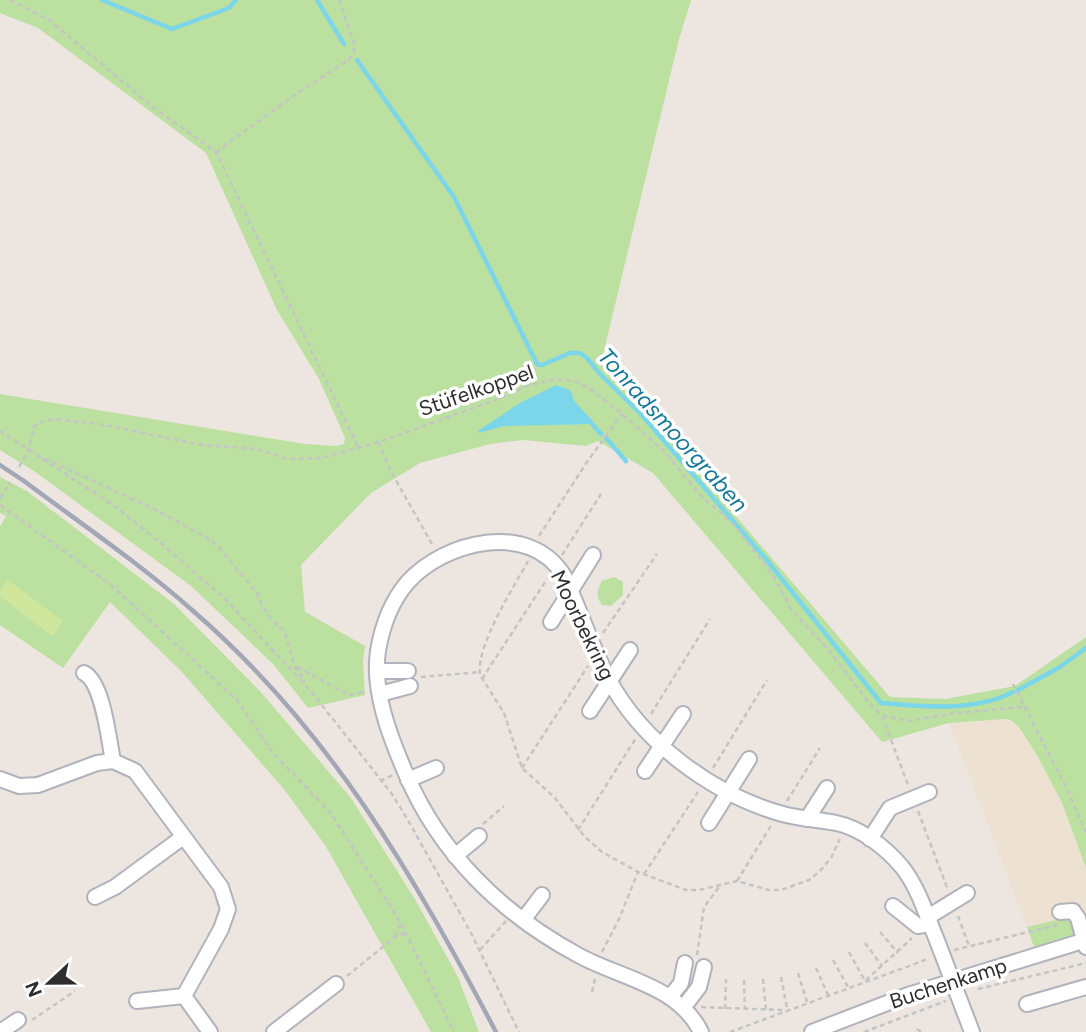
<svg xmlns="http://www.w3.org/2000/svg" width="1086" height="1032" font-family="Figtree,sans-serif">
<style>
.education{fill:#ede1d1}
.green{fill:#bce0a0}
.pitch{fill:#cee79d}
.water{fill:#7ad6e8}
.lines{fill:none;stroke-linecap:round;stroke-linejoin:round}
.stream{stroke:#7ad6e8;stroke-width:4.5}
.minor-casing{stroke:#b0b3bc;stroke-width:18}
.path{stroke:#c4c4c4;stroke-width:2.5;stroke-dasharray:5 3.5;stroke-linecap:butt}
.minor{stroke:#fff;stroke-width:14}
.rail{stroke:#a3a7b5;stroke-width:4.5}
.labels{text-anchor:middle;dominant-baseline:central;stroke-width:7;stroke-linejoin:round;paint-order:stroke}
.street-label{font-size:21px;fill:#2d2d2d;stroke:#fff}
.water-label{font-size:23px;font-style:italic;fill:#167898;stroke:#fff}
</style>
<rect width="100%" height="100%" fill="#ede6e0"/>
<polygon class="education" points="1006,719 1019,727 1037,755 1062,803 1086,868 1086,913 1027,927 949,723"/>
<g class="green">
<polygon points="0,0 691,0 679,39 602,359 890,697 945,699 1015,686 1086,637 1086,868 1062,803 1037,755 1019,727 1012,721 1006,719 949,723 882,742 653,473 598,441 586,446 523,440 490,444 420,463 371,493 301,565 305,612 365,646 363,662 365,695 308,708 273,664 191,586 34,471 0,450 0,394 305,444 336,446 344,444 345,438 319,379 277,310 206,153 38,28 0,13"/>
<polygon points="0,477 27,491 174,604 260,691 351,798 416,901 458,977 479,1032 431,1032 325,845 283,788 181,671 110,602 63,668 0,625 0,527 6,516 0,513"/>
<path d="M614,577l9,5v13l-12,11 -9,-1c-7,-9 -5,-14 0,-24z"/>
<polygon points="1086,913 1086,933 1034,947 1027,927"/>
</g>
<polygon class="pitch" points="8,580 63,621 52,636 0,596 0,590"/>
<polygon class="water" points="556,385 570,390 575,402 593,421 592,424 504,426 479,433 478,431 518,404"/>
<g class="lines">
<g class="stream">
<polyline points="102,0 172,29 229,8 236,0"/>
<polyline points="317,0 344,44"/>
<path d="M357,60l97,137 83,167 5,1 28,-12h10l7,5 12,15 41,40 125,145 116,145c42,4 93,9 132,-11"/>
<polyline points="592,424 601,434"/>
<polyline points="606,438 626,461"/>
<polyline points="1018,690 1060,667 1086,648"/>
</g>
<defs>
<g id="minor">
<polyline points="551,622 593,555"/>
<polyline points="377,671 408,671"/>
<path d="M84,673c19,9 25,68 29,88"/>
<polyline points="380,694 410,686"/>
<polyline points="590,711 630,650"/>
<polyline points="645,771 683,714"/>
<polyline points="0,779 19,786 38,785 97,763 113,761 135,771 221,887 228,909 221,929 184,996 210,1032"/>
<polyline points="408,780 436,768"/>
<polyline points="807,819 827,788"/>
<polyline points="709,823 749,759"/>
<polyline points="870,839 890,808 929,792"/>
<polyline points="455,856 479,836"/>
<polyline points="95,897 115,887 183,837"/>
<polyline points="893,906 918,926 930,924"/>
<polyline points="1060,912 1073,911 1078,918 1086,947"/>
<polyline points="928,917 967,893"/>
<polyline points="523,920 542,895"/>
<polyline points="670,997 681,983 685,963"/>
<polyline points="137,1001 184,996"/>
<polyline points="1027,1004 1086,987"/>
<polyline points="683,1008 699,987 704,967"/>
<polyline points="0,1032 18,1020"/>
<polyline points="274,1032 336,984"/>
<path d="M701,1032c-23,-47 -82,-54 -123,-77 -76,-41 -138,-101 -172,-181 -16,-37 -34,-83 -28,-123 4,-24 13,-49 29,-68 37,-42 123,-63 157,-7 16,34 27,69 44,102 34,64 103,115 171,135 19,6 38,6 57,10 25,5 50,25 66,44 16,20 24,47 34,71 12,31 24,63 36,94"/>
<polyline points="812,1032 908,995 1086,940"/>
</g>
</defs>
<use href="#minor" class="minor-casing"/>
<g class="path">
<polyline points="10,0 49,20 154,108 216,152 358,447"/>
<polyline points="216,152 299,92 349,60 354,51 354,43 339,0"/>
<polyline points="0,431 116,507 163,545 225,599 310,690 392,794 409,822 471,933 519,1032"/>
<polyline points="378,442 393,475 433,546"/>
<polyline points="37,455 154,509 204,536 217,545 257,593 262,606 274,622 285,632 294,665 305,682"/>
<polyline points="19,467 28,451 34,426 43,421 54,419 99,424 202,445 257,449 288,459 321,458 382,441 498,399 527,386 556,379 578,382 589,388 622,414 667,454 697,492 735,526 774,577 792,611 827,648 867,700 881,715 908,721 956,713 1023,707"/>
<polyline points="0,498 10,482"/>
<polyline points="0,505 111,585 237,700 273,753 330,812 401,923 454,1032"/>
<polyline points="539,536 587,462 622,414"/>
<polyline points="562,555 601,494"/>
<path d="M528,561c-15,28 -52,84 -48,114l24,38 18,55 33,30 29,38 18,16 36,20 48,18h13l38,-9 32,9h12l28,-10 11,-9 11,-13 9,-19"/>
<polyline points="603,633 657,554"/>
<polyline points="297,667 349,695 364,692"/>
<polyline points="421,677 480,672"/>
<polyline points="482,679 547,579"/>
<polyline points="1013,684 1065,785 1086,832"/>
<polyline points="651,714 710,619"/>
<polyline points="882,716 908,785"/>
<polyline points="522,768 588,666"/>
<polyline points="713,768 767,680"/>
<polyline points="380,781 393,775"/>
<polyline points="787,801 820,748"/>
<polyline points="918,811 948,890"/>
<polyline points="483,824 504,806"/>
<polyline points="578,830 636,738"/>
<polyline points="644,874 698,792"/>
<polyline points="737,881 772,824"/>
<polyline points="958,916 969,946"/>
<polyline points="880,932 898,953"/>
<polyline points="395,937 400,924"/>
<polyline points="865,943 882,966"/>
<polyline points="480,950 506,921"/>
<polyline points="954,950 1057,925"/>
<polyline points="602,952 619,919 638,872"/>
<polyline points="849,952 865,981 912,938"/>
<polyline points="697,955 704,907 719,887"/>
<polyline points="833,960 848,987"/>
<polyline points="816,968 828,995"/>
<polyline points="798,973 807,1002"/>
<polyline points="347,976 395,937 405,933"/>
<polyline points="781,977 787,1008"/>
<polyline points="763,979 766,1010"/>
<polyline points="744,980 745,1010"/>
<polyline points="978,989 1086,963"/>
<polyline points="592,992 595,979"/>
<polyline points="701,1007 782,1010"/>
<polyline points="725,1009 726,979"/>
<polyline points="32,1020 75,991"/>
<polyline points="917,1029 921,1032"/>
<polyline points="730,1032 928,959"/>
<polyline points="864,1032 946,1001"/>
</g>
<use href="#minor" class="minor"/>
<path class="rail" d="M0,465l24,16c56,42 115,82 168,129 137,118 221,264 304,422"/>
</g>
<g class="labels">
<g class="street-label">
<text transform="translate(476 390) rotate(-19)">Stüfelkoppel</text>
<text transform="translate(583 625) rotate(64)">Moorbekring</text>
<text transform="translate(948 983) rotate(-18)">Buchenkamp</text>
</g>
<g class="water-label">
<text transform="translate(673 430) rotate(48)">Tonradsmoorgraben</text>
</g>
</g>
<g transform="translate(49 983) rotate(248)" stroke="#ffffff" stroke-width="5" paint-order="stroke">
<path d="M0-5L12 26L0 18L-12 26Z" fill="#2d2d2d"/>
<text y="-10" font-size="19" font-weight="bold" text-anchor="middle" fill="#2d2d2d">N</text>
</g>
</svg>
